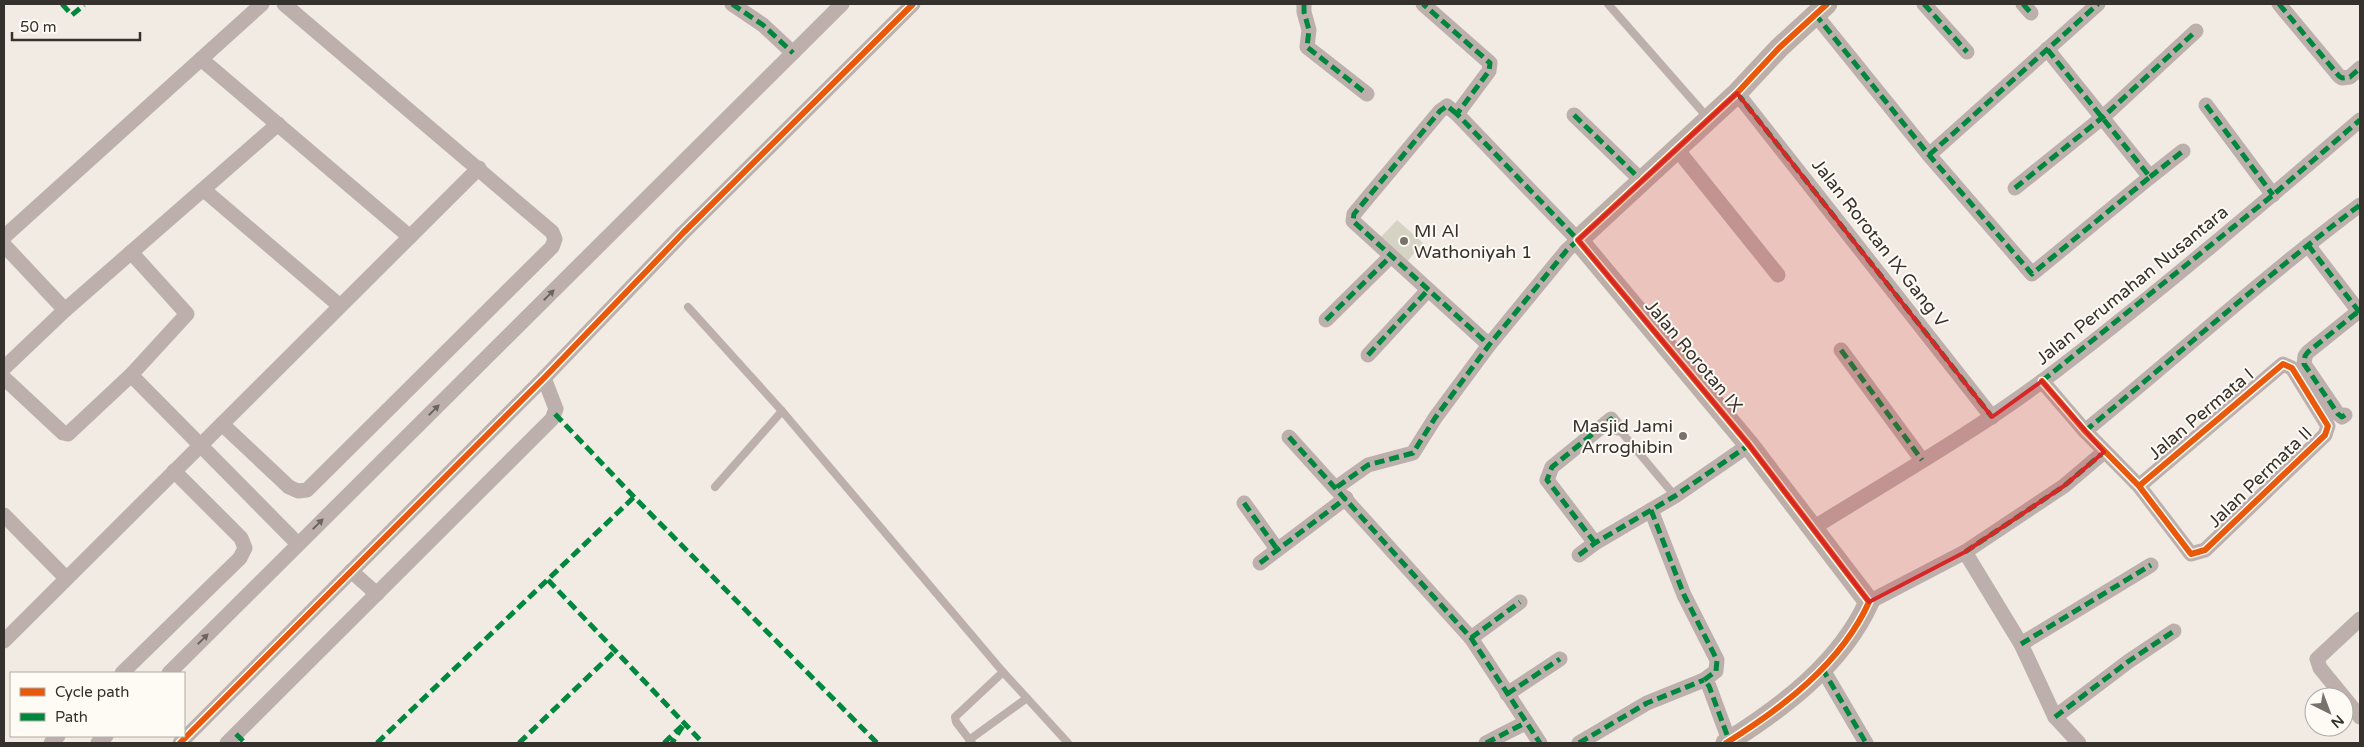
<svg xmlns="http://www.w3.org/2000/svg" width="2364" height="747" font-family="'Varela Round',sans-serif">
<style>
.green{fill:#d5d3c4}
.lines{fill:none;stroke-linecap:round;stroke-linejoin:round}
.lane{stroke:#bdb0ac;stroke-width:8}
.street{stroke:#bdb0ac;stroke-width:15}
.secondary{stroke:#bcafa9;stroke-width:21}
.quiet{stroke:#00873e;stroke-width:5;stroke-dasharray:10 5;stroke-linecap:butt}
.cycleway-casing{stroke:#fefaf4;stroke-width:9}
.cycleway{stroke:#e8590c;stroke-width:6}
.oneway{fill:#6b645f}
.marked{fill:#d62828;fill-opacity:0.2;stroke:#d62828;stroke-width:4;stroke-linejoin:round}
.poi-dot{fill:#77726c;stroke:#fefaf4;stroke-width:2}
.labels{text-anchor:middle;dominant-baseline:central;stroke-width:4;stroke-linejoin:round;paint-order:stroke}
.poi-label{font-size:18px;fill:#35312c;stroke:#fefaf4;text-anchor:start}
.street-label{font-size:18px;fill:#35312c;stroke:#fefaf4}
</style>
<rect width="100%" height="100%" fill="#f1ebe4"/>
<polygon class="green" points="1397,220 1423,243 1405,264 1378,240"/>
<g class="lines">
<g class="lane">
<polyline points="1608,4 1708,118"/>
<polyline points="688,307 782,411 1003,672 1068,743"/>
<polyline points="1618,428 1675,496"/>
<polyline points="715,487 782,411"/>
<polyline points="969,740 1027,698"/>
<polyline points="972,743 956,722 955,717 1003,672"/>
</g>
<g class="street">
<polyline points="732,4 763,25 793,53"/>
<polyline points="1304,4 1304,12 1309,30 1307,47 1367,94"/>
<polyline points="1924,4 1967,52"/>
<polyline points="2023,4 2031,13"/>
<polyline points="2279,4 2339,76 2342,78 2350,77 2360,68"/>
<polyline points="1815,14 1929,155 2032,274 2150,177 2047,49"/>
<polyline points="201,59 410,237"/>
<polyline points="1737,93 1992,417"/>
<polyline points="2206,105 2273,195"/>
<polyline points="1457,114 1447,106 1440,111 1354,214 1353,221 1489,345"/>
<polyline points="1574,115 1641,180"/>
<polyline points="1676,148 1778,275"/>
<polyline points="1929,155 2098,4"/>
<polyline points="2150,177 2183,151"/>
<polyline points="2015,188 2103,117 2196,31"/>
<polyline points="204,190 340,306"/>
<polyline points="4,237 262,4"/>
<polyline points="4,245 65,310"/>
<polyline points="2308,245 2360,313"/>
<polyline points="1326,320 1391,256"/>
<polyline points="1841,350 1922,460"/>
<polyline points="1368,355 1428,290"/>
<polyline points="4,368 65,310 278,124"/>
<polyline points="131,375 298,544"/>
<polyline points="4,378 63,433 68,434 131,375 187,314 131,252"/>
<polyline points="2042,381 2085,431 2139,486 2191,554 2205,550 2325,435 2328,426 2292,368 2283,364 2139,486"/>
<polyline points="2345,415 2342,417 2338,414 2304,364 2305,356 2308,352 2360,310"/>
<polyline points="222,424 289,487 298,491 307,490 552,247 555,239 552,232 284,4"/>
<path d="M2085,431c92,-75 180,-155 275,-226"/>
<polyline points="1289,437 1471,638 1540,743"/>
<polyline points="1337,487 1368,465 1413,453 1435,418 1489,345 1567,250 1578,240 1457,114 1489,71 1490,63 1423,4"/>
<polyline points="1244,503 1277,549"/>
<polyline points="1651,510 1684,595 1717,660 1716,671 1704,680 1709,686 1730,743"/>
<polyline points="4,515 66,578"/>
<path d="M1813,528c82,-51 167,-99 244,-158 104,-80 204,-165 303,-250"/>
<polyline points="1595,543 1547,480 1552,467 1611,419 1618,428"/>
<polyline points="1965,552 2021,644 2055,717 2079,743"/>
<polyline points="1579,555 1595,543 1675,496 1749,445"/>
<polyline points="1260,563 1346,498"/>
<polyline points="351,571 377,594"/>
<polyline points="1869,602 1965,552 2064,486 2104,452"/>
<polyline points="2360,619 2317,659 2320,668 2360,717"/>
<polyline points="1471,638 1520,602"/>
<polyline points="4,641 479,168"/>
<polyline points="2021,644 2151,565"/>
<polyline points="1822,668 1866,743"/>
<polyline points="122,673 240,558 245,548 241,538 174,471"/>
<polyline points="169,673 842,4"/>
<polyline points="1507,694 1560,659"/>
<polyline points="2055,717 2129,661 2174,631"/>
<polyline points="51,743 58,736"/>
<polyline points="98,743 106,736"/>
<polyline points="180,743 544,378 684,232 913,4"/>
<polyline points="227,743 552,419 556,409 544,378"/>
<polyline points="1486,743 1525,723"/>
<polyline points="1579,743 1647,703 1704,680"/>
</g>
<path class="secondary" d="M1726,743c56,-35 115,-79 143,-141l-120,-157 -171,-205 159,-147 42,-45 48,-44"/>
<g class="quiet">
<polyline points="62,4 72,15 84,5"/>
<polyline points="732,4 763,25 793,53"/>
<polyline points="1304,4 1304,12 1309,30 1307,47 1367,94"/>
<polyline points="1924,4 1967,52"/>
<polyline points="2023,4 2031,13"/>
<polyline points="2279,4 2339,76 2342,78 2350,77 2360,68"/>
<polyline points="1815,14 1929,155 2032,274 2150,177 2047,49"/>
<polyline points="1737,93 1992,417"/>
<polyline points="2206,105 2273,195"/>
<polyline points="1457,114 1447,106 1440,111 1354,214 1353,221 1489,345"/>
<polyline points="1574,115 1641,180"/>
<polyline points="1929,155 2098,4"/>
<polyline points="2150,177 2183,151"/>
<polyline points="2015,188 2103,117 2196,31"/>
<polyline points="2308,245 2360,313"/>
<polyline points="1326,320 1391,256"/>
<polyline points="1841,350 1922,460"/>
<polyline points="1368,355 1428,290"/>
<polyline points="2042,381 2273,195 2360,120"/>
<polyline points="555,414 634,497 877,743"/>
<polyline points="2345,415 2342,417 2338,414 2304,364 2305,356 2308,352 2360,310"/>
<path d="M2085,431c92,-75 180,-155 275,-226"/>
<polyline points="1289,437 1471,638 1540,743"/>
<polyline points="1337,487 1368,465 1413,453 1435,418 1489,345 1567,250 1578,240 1457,114 1489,71 1490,63 1423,4"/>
<polyline points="1244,503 1277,549"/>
<polyline points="1651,510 1684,595 1717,660 1716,671 1704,680 1709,686 1730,743"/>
<polyline points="1595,543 1547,480 1552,467 1611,419 1618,428"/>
<polyline points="1965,552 2064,486 2104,452"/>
<polyline points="1579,555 1595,543 1675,496 1749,445"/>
<polyline points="1260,563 1346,498"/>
<polyline points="548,580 703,743"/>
<polyline points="1471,638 1520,602"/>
<polyline points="2021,644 2151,565"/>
<polyline points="1822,668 1866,743"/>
<polyline points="1507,694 1560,659"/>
<polyline points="2055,717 2129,661 2174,631"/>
<polyline points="236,734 245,743"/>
<polyline points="377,743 634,497"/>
<polyline points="519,743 615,651"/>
<polyline points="664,743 684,724 672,743"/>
<polyline points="1486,743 1525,723"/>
<polyline points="1579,743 1647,703 1704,680"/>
</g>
<defs>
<g id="cycleway">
<polyline points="2042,381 2085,431 2139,486 2191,554 2205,550 2325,435 2328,426 2292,368 2283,364 2139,486"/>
<polyline points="180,743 544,378 684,232 913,4"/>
<path d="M1726,743c56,-35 115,-79 143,-141l-120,-157 -171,-205 159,-147 42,-45 48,-44"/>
</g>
</defs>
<use href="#cycleway" class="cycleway-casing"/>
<use href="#cycleway" class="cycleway"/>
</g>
<defs><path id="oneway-solid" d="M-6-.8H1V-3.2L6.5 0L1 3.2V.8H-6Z" transform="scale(1.25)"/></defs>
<g class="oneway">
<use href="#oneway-solid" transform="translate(549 295) rotate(-45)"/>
<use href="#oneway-solid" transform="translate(434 410) rotate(-45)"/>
<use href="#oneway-solid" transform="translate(318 524) rotate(-45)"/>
<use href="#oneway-solid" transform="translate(203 639) rotate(-45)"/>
</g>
<path class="marked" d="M1737,93l255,324 50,-36 62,71 -40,34 -99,66 -96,50 -120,-157 -171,-205z"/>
<g class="poi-dot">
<circle cx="1404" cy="241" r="5"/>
<circle cx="1683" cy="436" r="5"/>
</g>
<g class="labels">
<g class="poi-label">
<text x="1414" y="231">MI Al<tspan x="1414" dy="21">Wathoniyah 1</tspan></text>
<text x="1673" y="426" text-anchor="end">Masjid Jami<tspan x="1673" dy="21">Arroghibin</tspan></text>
</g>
<g class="street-label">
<text transform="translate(1880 243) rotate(52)">Jalan Rorotan IX Gang V</text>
<text transform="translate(2132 285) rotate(-39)">Jalan Perumahan Nusantara</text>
<text transform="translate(1694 356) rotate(50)">Jalan Rorotan IX</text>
<text transform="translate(2201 414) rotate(-40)">Jalan Permata I</text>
<text transform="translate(2260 477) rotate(-44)">Jalan Permata II</text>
</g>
</g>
<rect width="2364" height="747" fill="none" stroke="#35312c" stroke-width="10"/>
<rect x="10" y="672" width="175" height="65" fill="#fefaf4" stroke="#aeaaa4"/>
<rect x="20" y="688" width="25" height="8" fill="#e8590c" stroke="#aeaaa4"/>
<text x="55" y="697" font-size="15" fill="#35312c">Cycle path</text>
<rect x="20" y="713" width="25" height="8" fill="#00873e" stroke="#aeaaa4"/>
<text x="55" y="722" font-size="15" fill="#35312c">Path</text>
<g transform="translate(2329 712) rotate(138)"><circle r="24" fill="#fefaf4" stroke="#aeaaa4"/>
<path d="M0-4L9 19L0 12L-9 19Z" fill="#77726c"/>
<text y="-8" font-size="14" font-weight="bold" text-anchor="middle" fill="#35312c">N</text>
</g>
<path d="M12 32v8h128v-8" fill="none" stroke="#35312c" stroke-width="2.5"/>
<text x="20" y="32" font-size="15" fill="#35312c" stroke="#fefaf4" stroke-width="4" paint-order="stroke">50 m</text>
</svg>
